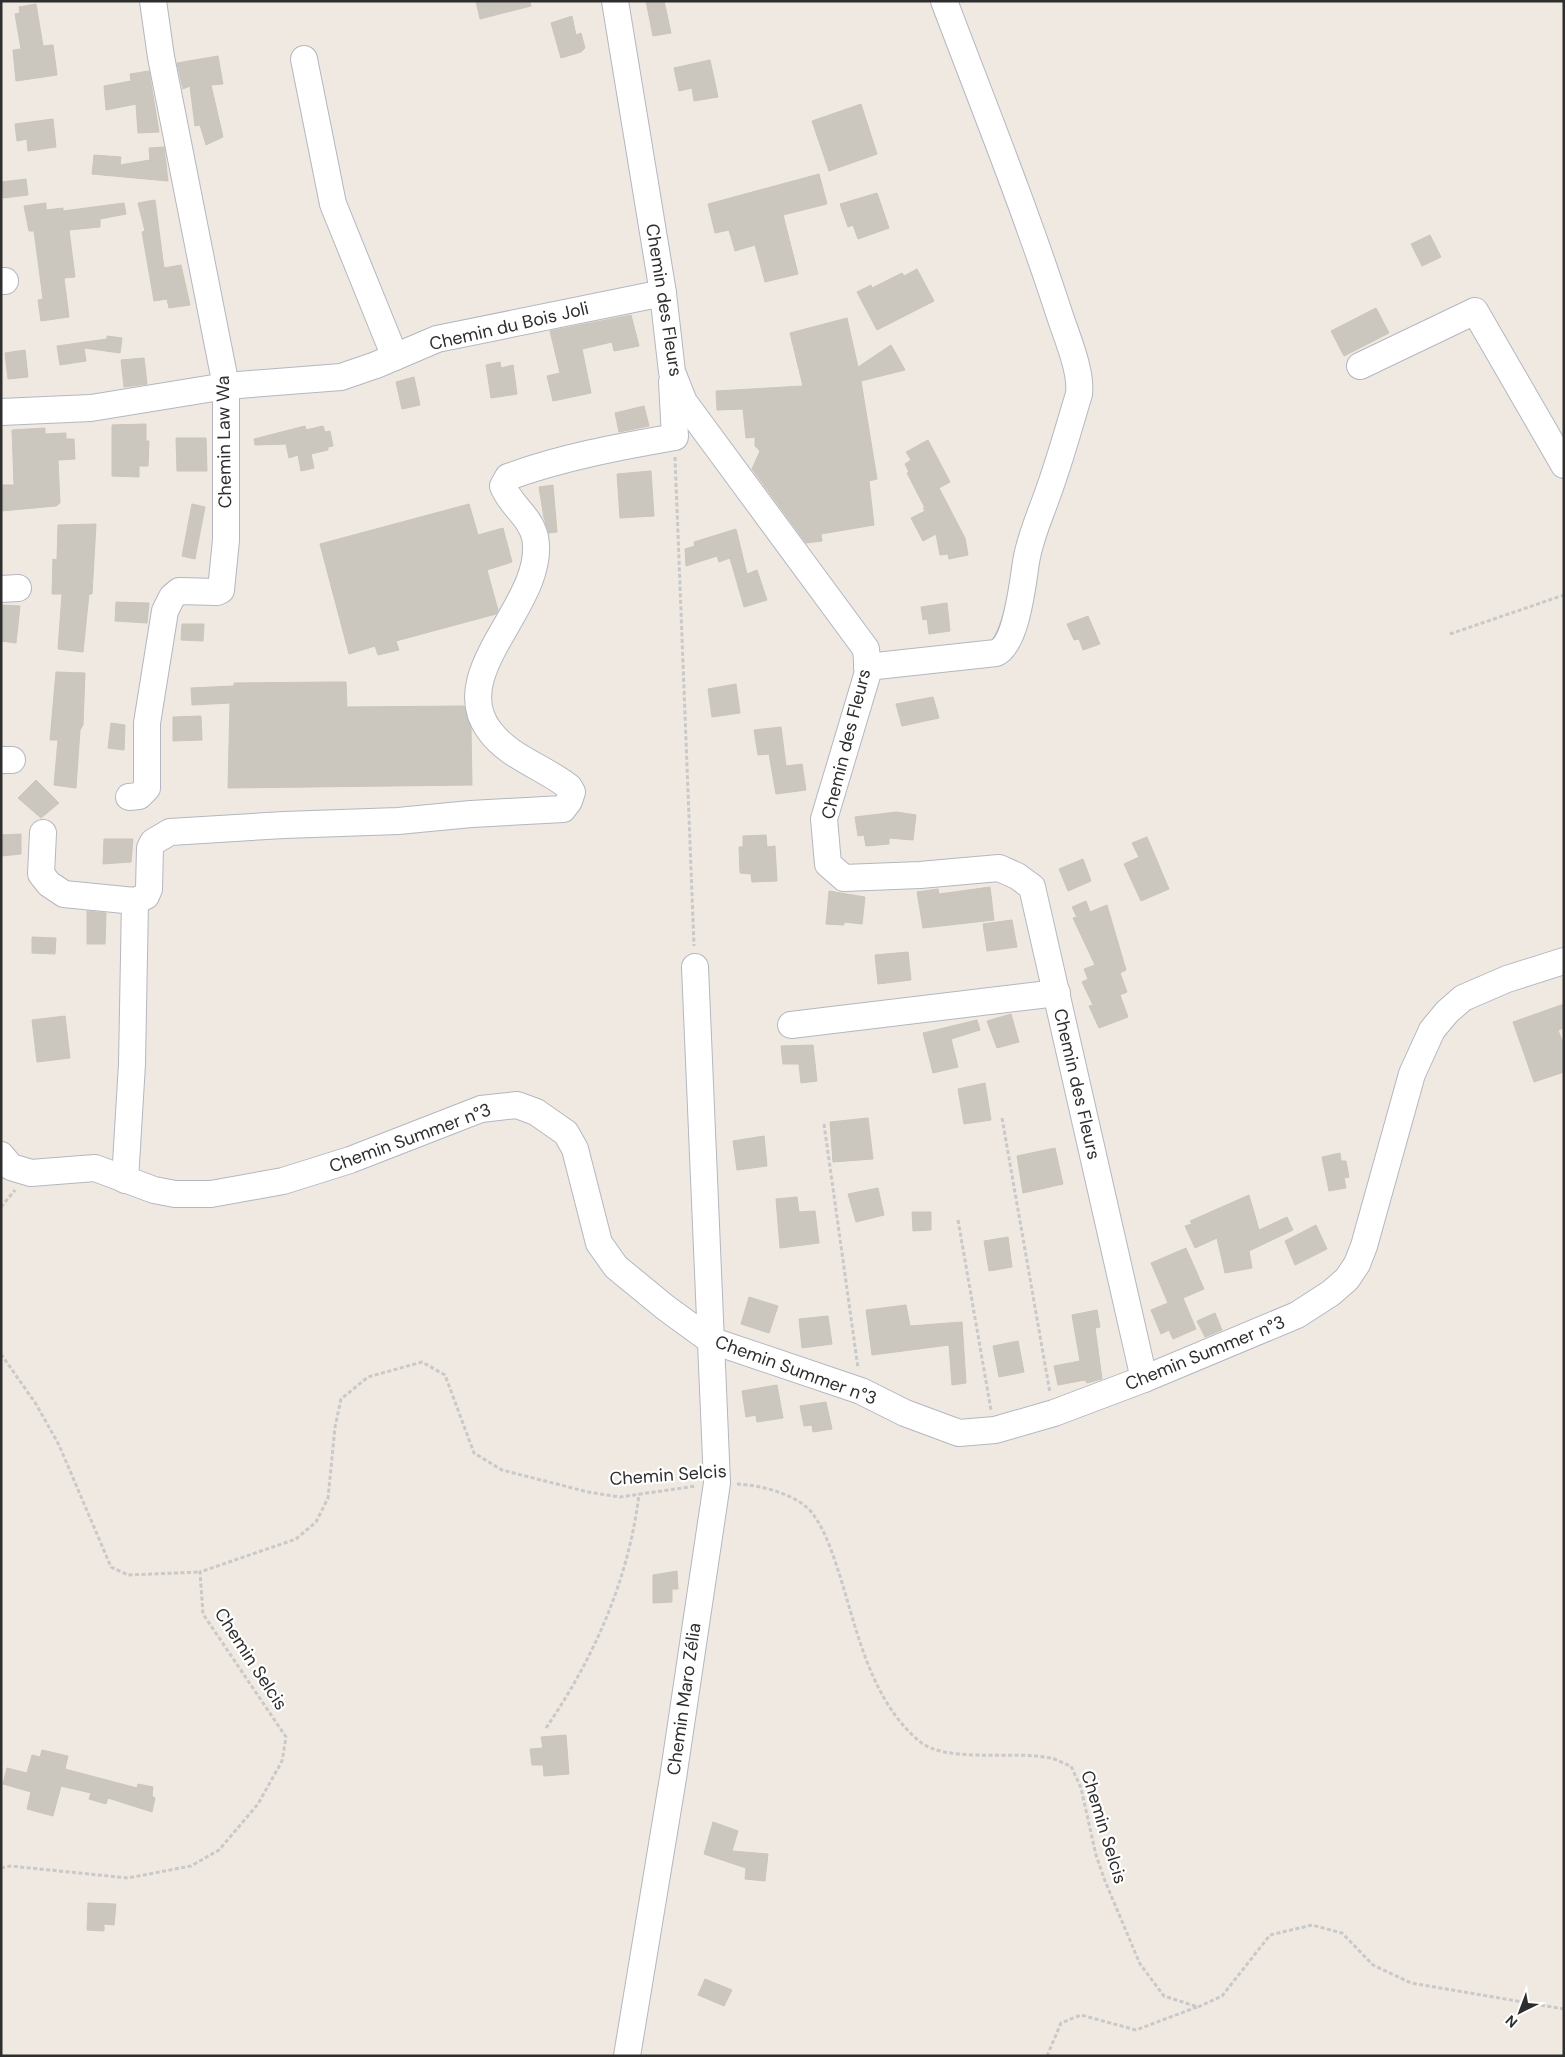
<svg xmlns="http://www.w3.org/2000/svg" width="1565" height="2057" font-family="'DM Sans',sans-serif">
<style>
.building{fill:#cbc7bf;stroke:#cbc5ba}
.lines{fill:none;stroke-linecap:round;stroke-linejoin:round}
.minor-casing{stroke:#b4b7c1;stroke-width:28}
.path{stroke:#c9c9c9;stroke-width:3;stroke-dasharray:4 2.5;stroke-linecap:butt}
.minor{stroke:#fff;stroke-width:26}
.labels{text-anchor:middle;dominant-baseline:central;stroke-width:4.5;stroke-linejoin:round;paint-order:stroke}
.street-label{font-size:18px;fill:#2e2e2e;stroke:#fff}
</style>
<rect width="100%" height="100%" fill="#efe9e1"/>
<g class="building">
<polygon points="476,1 530,1 531,6 480,19"/>
<polygon points="646,1 664,1 671,33 653,36"/>
<polygon points="36,4 43,46 53,45 57,75 16,81 13,50 21,49 15,14 20,13 19,7"/>
<polygon points="572,16 576,35 581,33 585,48 581,52 561,58 551,23"/>
<polygon points="218,56 223,84 211,85 223,137 206,145 200,125 195,126 190,86 183,89 177,63"/>
<polygon points="710,60 718,97 694,101 692,88 679,91 674,68"/>
<polygon points="149,71 159,132 138,133 136,104 106,110 104,86 131,81 130,74"/>
<polygon points="861,104 877,154 829,171 812,121"/>
<polygon points="53,119 56,147 28,151 27,139 17,141 15,124"/>
<polygon points="164,147 168,181 92,174 94,155 121,157 120,165 150,160 149,148"/>
<polygon points="819,174 827,204 783,215 798,274 765,282 755,245 735,251 729,230 715,233 708,204"/>
<polygon points="26,179 28,195 3,198 1,182"/>
<polygon points="877,193 889,228 858,239 853,225 848,227 840,204"/>
<polygon points="155,200 164,268 181,265 190,305 169,308 167,299 154,301 142,232 145,231 138,203"/>
<polygon points="46,203 46,210 63,208 63,211 124,203 126,214 100,219 100,227 69,230 75,277 64,278 69,317 41,321 38,300 43,299 34,231 29,231 24,206"/>
<polygon points="1430,235 1441,257 1422,266 1411,244"/>
<polygon points="917,269 934,301 877,330 857,292 871,285 872,288 902,273 904,276"/>
<polygon points="1376,308 1389,333 1344,356 1331,331"/>
<polygon points="631,315 639,346 614,351 612,342 582,349 591,393 553,401 547,376 560,373 550,331"/>
<polygon points="847,318 858,367 891,345 905,370 861,381 877,479 869,481 874,525 821,534 822,541 806,543 752,469 760,451 755,446 755,437 746,438 743,409 717,410 716,391 803,386 790,333"/>
<polygon points="107,336 122,338 120,353 84,348 86,361 60,365 57,346 107,339"/>
<polygon points="25,350 28,377 8,379 5,353"/>
<polygon points="144,358 147,384 124,387 121,360"/>
<polygon points="500,362 501,368 513,365 517,394 491,398 486,365"/>
<polygon points="414,377 420,405 402,409 396,382"/>
<polygon points="644,406 649,426 619,432 615,413"/>
<polygon points="146,424 146,441 149,441 148,466 139,466 139,477 112,476 112,425"/>
<polygon points="305,426 306,430 323,426 325,432 330,431 333,446 328,447 328,450 311,454 314,468 301,471 298,455 289,458 286,444 255,445 254,439"/>
<polygon points="45,428 45,434 66,433 66,439 74,439 75,459 58,460 60,503 56,506 1,511 1,485 14,485 12,430"/>
<polygon points="176,438 206,438 207,471 177,471"/>
<polygon points="928,440 950,482 939,488 965,538 968,555 949,559 948,554 940,555 936,534 923,541 911,518 925,511 923,508 925,508 907,473 909,472 905,464 911,460 906,452"/>
<polygon points="651,471 654,516 620,518 617,474"/>
<polygon points="553,485 557,532 549,533 544,518 539,487"/>
<polygon points="192,504 205,507 195,559 182,556"/>
<polygon points="469,504 478,535 503,528 512,562 487,570 498,610 496,614 396,641 399,650 378,655 375,646 349,654 320,544"/>
<polygon points="96,524 92,594 89,594 83,652 58,649 62,594 52,594 53,559 57,560 58,525"/>
<polygon points="736,529 747,574 757,570 767,600 744,607 730,558 719,562 717,556 686,566 685,549 695,546 694,542"/>
<polygon points="116,602 149,603 147,623 115,621"/>
<polygon points="947,603 950,631 929,634 927,619 923,620 921,607"/>
<polygon points="1,605 20,606 16,643 1,641"/>
<polygon points="1088,616 1100,644 1083,650 1079,639 1074,640 1067,624"/>
<polygon points="182,624 204,624 203,641 181,640"/>
<polygon points="56,672 85,673 83,725 80,730 76,788 54,785 58,740 50,740"/>
<polygon points="333,682 346,682 347,707 464,706 471,727 472,785 228,788 230,703 192,705 191,688 234,686 234,683"/>
<polygon points="736,684 740,713 712,717 708,689"/>
<polygon points="933,697 939,718 902,726 896,704"/>
<polygon points="201,716 202,740 173,741 173,717"/>
<polygon points="111,723 125,725 124,750 108,748"/>
<polygon points="781,727 786,766 802,764 806,790 776,794 769,754 758,755 754,730"/>
<polygon points="36,780 59,803 41,818 18,798"/>
<polygon points="896,812 916,815 913,840 889,838 889,844 866,846 864,835 858,836 855,817"/>
<polygon points="21,834 21,854 1,856 1,835"/>
<polygon points="766,835 767,847 775,846 777,881 752,882 751,874 740,873 739,847 743,847 743,836"/>
<polygon points="1147,837 1169,889 1141,901 1124,864 1139,857 1132,843"/>
<polygon points="104,839 133,839 131,862 103,864"/>
<polygon points="1083,859 1091,881 1068,891 1059,869"/>
<polygon points="990,887 994,920 923,928 917,892 938,889 939,894"/>
<polygon points="829,891 865,897 862,924 844,922 844,925 826,924"/>
<polygon points="1086,901 1090,912 1107,905 1126,970 1120,973 1127,992 1120,995 1128,1017 1099,1028 1089,1006 1093,1005 1082,982 1088,979 1084,969 1095,965 1073,918 1077,917 1072,907"/>
<polygon points="87,911 106,913 105,944 87,944"/>
<polygon points="1012,920 1017,947 987,951 983,924"/>
<polygon points="32,937 56,938 55,954 32,953"/>
<polygon points="908,952 911,980 878,984 875,955"/>
<polygon points="1564,1004 1564,1028 1558,1030 1564,1046 1564,1072 1534,1082 1513,1022"/>
<polygon points="1011,1014 1019,1042 997,1048 987,1021"/>
<polygon points="65,1016 70,1058 37,1062 32,1020"/>
<polygon points="977,1020 980,1030 951,1039 958,1067 933,1073 923,1033"/>
<polygon points="813,1045 817,1081 801,1083 799,1064 783,1064 781,1046"/>
<polygon points="985,1083 991,1120 964,1124 958,1089"/>
<polygon points="868,1118 873,1159 833,1162 830,1122"/>
<polygon points="764,1136 767,1166 737,1170 733,1141"/>
<polygon points="1055,1148 1063,1184 1023,1193 1017,1156"/>
<polygon points="1340,1153 1341,1161 1346,1161 1349,1177 1344,1178 1346,1188 1329,1191 1322,1157"/>
<polygon points="878,1188 884,1215 856,1222 848,1194"/>
<polygon points="1249,1195 1259,1230 1287,1217 1293,1230 1249,1251 1252,1268 1225,1273 1217,1238 1195,1248 1185,1226 1192,1224 1190,1221"/>
<polygon points="797,1197 799,1212 815,1211 819,1243 780,1248 776,1199"/>
<polygon points="912,1212 931,1212 931,1230 913,1231"/>
<polygon points="1316,1225 1327,1249 1295,1265 1285,1241"/>
<polygon points="1008,1237 1012,1267 989,1271 984,1241"/>
<polygon points="1186,1248 1204,1289 1183,1298 1196,1329 1173,1339 1169,1330 1161,1334 1151,1310 1168,1303 1151,1263"/>
<polygon points="749,1297 778,1306 769,1333 741,1324"/>
<polygon points="906,1305 910,1326 962,1322 966,1383 952,1385 949,1345 872,1355 866,1310"/>
<polygon points="1097,1310 1100,1327 1095,1328 1096,1335 1102,1379 1087,1383 1085,1380 1058,1385 1054,1366 1080,1361 1072,1315"/>
<polygon points="1215,1313 1222,1330 1205,1337 1197,1321"/>
<polygon points="828,1316 832,1344 802,1348 799,1319"/>
<polygon points="1018,1341 1024,1372 999,1377 993,1346"/>
<polygon points="777,1385 783,1418 757,1422 756,1415 746,1417 742,1391"/>
<polygon points="826,1402 832,1429 813,1432 812,1425 804,1426 800,1406"/>
<polygon points="677,1571 678,1589 672,1589 672,1602 653,1603 653,1575"/>
<polygon points="566,1735 569,1774 544,1776 543,1765 532,1765 530,1749 543,1748 541,1737"/>
<polygon points="42,1750 68,1756 65,1769 137,1788 138,1784 153,1787 152,1796 155,1798 152,1812 108,1798 106,1804 89,1799 91,1793 61,1786 53,1816 27,1809 31,1792 3,1784 7,1768 27,1773 32,1755 40,1757"/>
<polygon points="713,1822 738,1831 732,1851 768,1854 765,1881 745,1879 746,1868 704,1854"/>
<polygon points="88,1903 116,1904 114,1925 104,1924 104,1931 87,1930"/>
<polygon points="705,1979 732,1990 724,2006 698,1995"/>
</g>
<g class="lines">
<defs>
<g id="minor">
<polyline points="615,1 663,293 672,372 684,402 866,649 868,672 824,819 828,864 844,878 920,875 999,868 1017,876 1032,887 1144,1379"/>
<polyline points="304,59 333,204 395,357"/>
<polyline points="1,281 5,281"/>
<polyline points="1360,366 1475,311 1564,465"/>
<polyline points="1,412 91,408 226,386 341,377 376,365 437,339 663,293"/>
<polyline points="1,589 18,588"/>
<path d="M867,667l129,-14c20,-8 27,-70 30,-91 4,-25 14,-46 22,-69 12,-33 21,-66 31,-99 3,-24 -14,-61 -21,-84 -34,-104 -75,-206 -114,-309"/>
<polyline points="1,760 12,760"/>
<polyline points="129,797 139,796 147,788 147,723 165,611 172,597 179,591 217,592 221,590 226,540 226,386 161,57 153,1"/>
<path d="M43,833l-2,41 8,10 15,10 71,7 11,-5 3,-7 1,-41 3,-6 17,-10 114,-7 114,-4 73,-7 92,-5 6,-8 3,-9 -3,-5c-25,-20 -61,-30 -80,-57 -44,-59 59,-128 46,-193 -5,-21 -25,-32 -32,-51l5,-9c55,-20 110,-30 167,-40l-3,-55"/>
<polyline points="791,1025 1057,993"/>
<polyline points="1,1155 11,1167 31,1173 95,1168 154,1190 175,1194 211,1194 283,1181 350,1160 481,1109 517,1105 536,1112 566,1133 575,1149 599,1243 616,1267 666,1308 710,1340 861,1391 905,1413 959,1433 995,1430 1054,1413 1144,1379 1297,1315 1331,1293 1347,1279 1357,1264 1364,1246 1412,1074 1432,1030 1447,1012 1463,998 1507,979 1564,961"/>
<polyline points="125,1180 132,1064 135,901"/>
<polyline points="627,2056 673,1778 717,1483 695,967"/>
</g>
</defs>
<use href="#minor" class="minor-casing"/>
<g class="path">
<polyline points="675,457 694,946"/>
<polyline points="1450,634 1564,595"/>
<polyline points="1002,1118 1050,1393"/>
<polyline points="824,1124 858,1368"/>
<polyline points="1,1207 15,1190"/>
<polyline points="958,1220 991,1410"/>
<polyline points="1,1354 36,1404 59,1445 111,1567 128,1575 200,1572"/>
<path d="M737,1484c23,1 61,10 76,30 13,18 20,41 27,62 18,58 31,124 79,165 27,23 97,9 131,17 7,1 14,6 21,8l10,22 15,67 9,26 35,83 24,32 34,11 24,-11 48,-61 42,-10 30,8 31,32 38,18 153,26"/>
<path d="M546,1728c48,-70 83,-149 93,-234"/>
<polyline points="1,1868 10,1866 128,1878 191,1866 219,1850 258,1804 282,1761 286,1737 203,1614 200,1572 296,1539 316,1522 328,1498 335,1427 341,1399 368,1377 422,1362 445,1375 474,1453 502,1470 588,1492 620,1497 696,1486"/>
<polyline points="1047,2056 1061,2023 1081,2015 1136,2030 1197,2007"/>
</g>
<use href="#minor" class="minor"/>
</g>
<g class="labels">
<g class="street-label">
<text transform="translate(664 300) rotate(81)">Chemin des Fleurs</text>
<text transform="translate(509 326) rotate(-13)">Chemin du Bois Joli</text>
<text transform="translate(224 442) rotate(-91)">Chemin Law Wa</text>
<text transform="translate(846 744) rotate(-76)">Chemin des Fleurs</text>
<text transform="translate(1077 1084) rotate(77)">Chemin des Fleurs</text>
<text transform="translate(410 1138) rotate(-20)">Chemin Summer n°3</text>
<text transform="translate(1205 1353) rotate(-22)">Chemin Summer n°3</text>
<text transform="translate(796 1370) rotate(20)">Chemin Summer n°3</text>
<text transform="translate(668 1475) rotate(-4)">Chemin Selcis</text>
<text transform="translate(251 1659) rotate(57)">Chemin Selcis</text>
<text transform="translate(684 1699) rotate(-82)">Chemin Maro Zélia</text>
<text transform="translate(1104 1827) rotate(73)">Chemin Selcis</text>
</g>
</g>
<rect width="1565" height="2057" fill="none" stroke="#2e2e2e" stroke-width="5"/>
<g transform="translate(1520 2012) rotate(222)" stroke="#ffffff" stroke-width="4" paint-order="stroke">
<path d="M0-4L9 19L0 12L-9 19Z" fill="#2e2e2e"/>
<text y="-8" font-size="14" font-weight="bold" text-anchor="middle" fill="#2e2e2e">N</text>
</g>
</svg>
